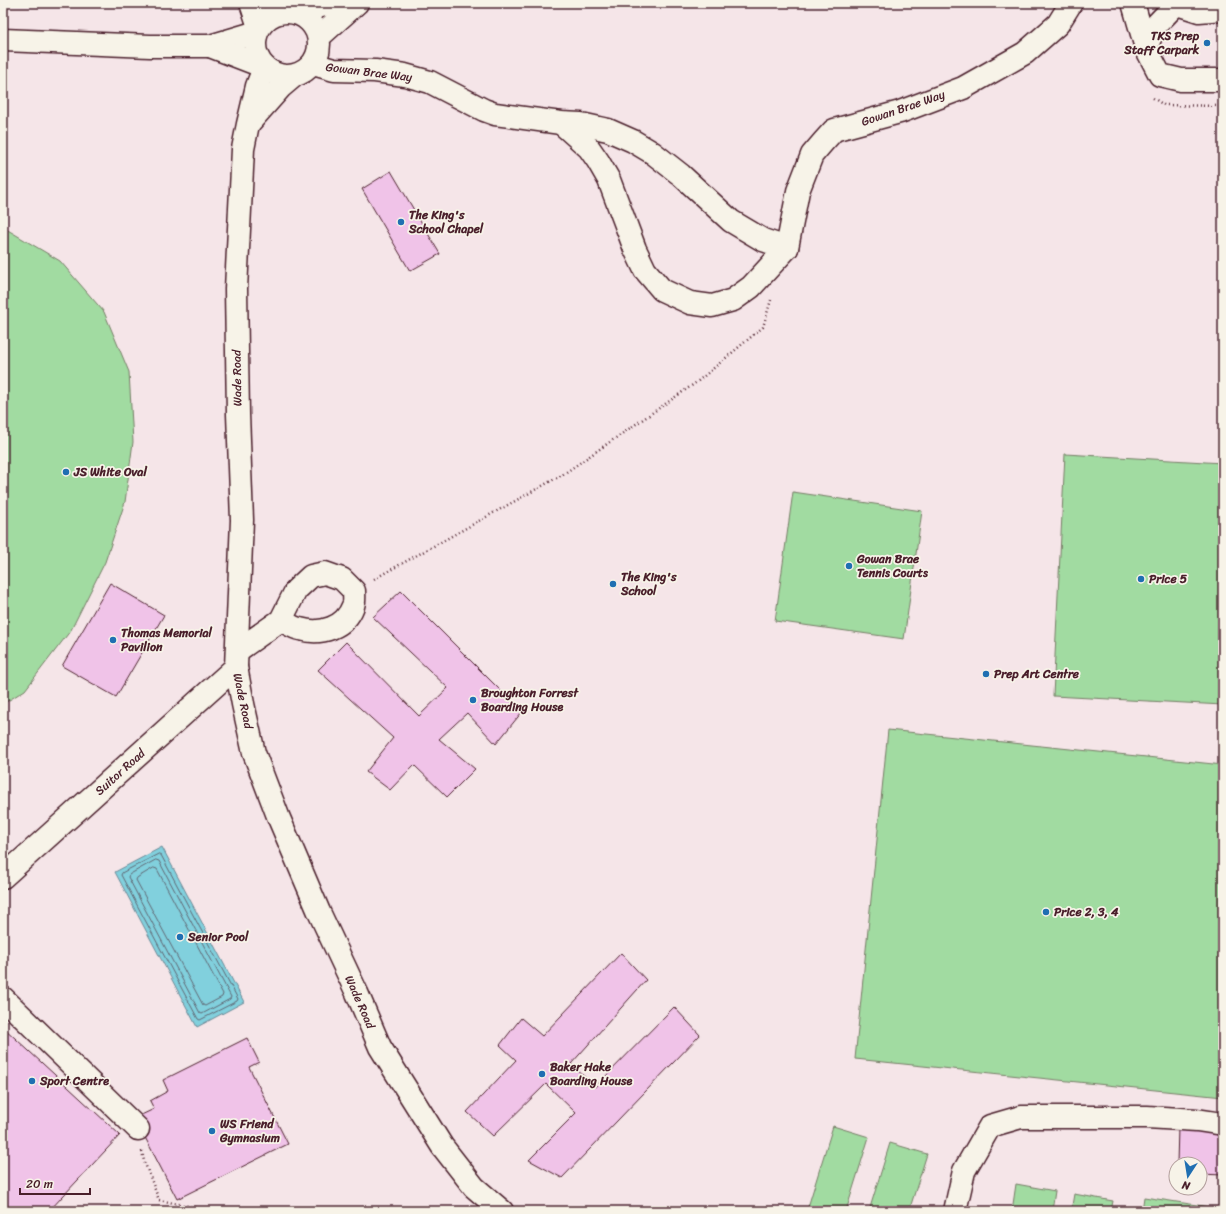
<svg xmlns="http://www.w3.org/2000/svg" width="1226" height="1214" font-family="Sriracha,sans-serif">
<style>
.built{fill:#f5e5e8;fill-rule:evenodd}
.green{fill:#a1dba1;stroke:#767d66}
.water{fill:#81d0dd;stroke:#6b8996}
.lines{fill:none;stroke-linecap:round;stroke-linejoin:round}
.shore{stroke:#606672;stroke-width:1}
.building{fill:#f0c3e8;stroke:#4a1f2b}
.minor-casing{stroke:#4a1f2b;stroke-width:25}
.path{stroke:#4a1f2b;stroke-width:2.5;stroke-dasharray:1 3;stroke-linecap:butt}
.minor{stroke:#f7f3e8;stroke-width:22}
.poi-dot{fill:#1f6fb2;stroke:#f7f3e8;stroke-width:1.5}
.labels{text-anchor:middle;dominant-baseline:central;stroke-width:3.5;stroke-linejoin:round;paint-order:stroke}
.poi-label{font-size:12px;font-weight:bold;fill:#4a1f2b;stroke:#f7f3e8;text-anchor:start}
.street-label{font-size:12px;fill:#4a1f2b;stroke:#f7f3e8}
</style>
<rect width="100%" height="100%" fill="#f7f3e8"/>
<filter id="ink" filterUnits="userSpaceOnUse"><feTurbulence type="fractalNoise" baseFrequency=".025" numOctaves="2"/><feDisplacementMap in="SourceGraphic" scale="8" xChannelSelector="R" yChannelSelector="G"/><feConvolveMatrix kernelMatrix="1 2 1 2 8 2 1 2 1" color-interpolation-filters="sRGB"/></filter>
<g filter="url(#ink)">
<path class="built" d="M3,3h1220v1208h-1220zM1176,1164h24v24h-24z"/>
<g class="green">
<polygon points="3,229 6,229 60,261 104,312 129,372 133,442 125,502 105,562 71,630 25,690 3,704"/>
<polygon points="1065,454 1223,463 1223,705 1053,696"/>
<polygon points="793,492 922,511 904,639 775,621"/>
<polygon points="888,730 1223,765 1223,1097 855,1059"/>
<polygon points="833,1126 869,1137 846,1211 821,1211 808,1207"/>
<polygon points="890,1143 927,1154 909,1211 869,1211"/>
<polygon points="1016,1184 1055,1191 1052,1211 1012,1211"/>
<polygon points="1074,1194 1113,1201 1111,1211 1071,1211"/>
<polygon points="1144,1197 1223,1209 1223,1211 1142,1211"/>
</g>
<polygon class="water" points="162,847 244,1002 197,1027 115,872"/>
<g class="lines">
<g class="shore">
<polygon points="159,854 161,855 238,999 237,1001 200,1020 198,1019 121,875 122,873"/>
<polygon points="156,860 159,861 231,997 230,999 202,1014 200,1013 128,877 129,875"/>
<polygon points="154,868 157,869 223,994 222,997 205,1006 203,1005 136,880 137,878"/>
</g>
</g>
<g class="building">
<polygon points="391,171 440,254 410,271 362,189"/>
<polygon points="110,583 164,615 116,697 62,666"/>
<polygon points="401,591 522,712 496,744 467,713 439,739 475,769 447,797 414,765 390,790 366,772 393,738 318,670 346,642 419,716 448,688 373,617"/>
<polygon points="621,953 646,980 571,1064 595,1087 674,1007 700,1035 562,1178 529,1160 576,1113 546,1084 493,1136 467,1112 516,1060 500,1045 521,1018 542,1036"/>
<polygon points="3,1027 120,1135 49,1211 3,1211"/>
<polygon points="247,1038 259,1062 249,1067 288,1144 177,1199 135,1118 154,1109 150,1101 168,1091 163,1080"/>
<polygon points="1178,1127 1223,1128 1223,1175 1200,1174 1200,1164 1177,1164"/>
</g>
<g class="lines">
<defs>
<g id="minor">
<polyline points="251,3 259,27"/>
<polyline points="1133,3 1146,48"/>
<polyline points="1174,3 1199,11 1223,9"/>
<polyline points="1176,4 1155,26 1146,48 1160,75 1181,80 1223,80"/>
<circle cx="287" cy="44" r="32"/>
<polyline points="297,13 332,3"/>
<polyline points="319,37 357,3"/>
<polyline points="3,40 150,46 210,46 257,32"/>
<polyline points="210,46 262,66"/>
<polyline points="313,64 334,70 375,71 405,75 430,82 484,110 495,114 561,123 581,124 608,130 633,141 653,153 681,175 731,221 763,240 787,248"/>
<polyline points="264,68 257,86 248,124 243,149 236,289 238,414 242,520 236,667 243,704 254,753 278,816 319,912 357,993 380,1047 442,1146 474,1187 502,1211"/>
<polyline points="250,122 281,87 294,76"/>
<polyline points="561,123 589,148 598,161 609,180 626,225 635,249 645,270 662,290 690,303 712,306 733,300 751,287 787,248 798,191 812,155 824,141 834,130 900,112 963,88 1025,53 1058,24 1071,3"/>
<path d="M237,651l44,-31 15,-30 15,-14 14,-3 17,6 12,12c0,4 1,11 -1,15 -8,22 -32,29 -53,23 -7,-1 -13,-6 -19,-9"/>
<polyline points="3,877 236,667"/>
<polyline points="3,998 138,1129"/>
<polyline points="955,1211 964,1171 990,1126 1021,1117 1147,1117 1197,1120 1223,1124"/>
</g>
</defs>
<use href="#minor" class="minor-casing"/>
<g class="path">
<polyline points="391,6 395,3"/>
<polyline points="1153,98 1164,105 1223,106"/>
<polyline points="374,579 562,475 697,382 763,327 771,300"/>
<polyline points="142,1151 144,1161 159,1200 212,1211"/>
</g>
<use href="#minor" class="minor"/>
</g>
</g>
<g class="poi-dot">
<circle cx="1207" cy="43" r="4"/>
<circle cx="401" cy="222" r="4"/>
<circle cx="66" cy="472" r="4"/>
<circle cx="849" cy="566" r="4"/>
<circle cx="1141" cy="579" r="4"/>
<circle cx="613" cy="584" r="4"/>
<circle cx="113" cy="640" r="4"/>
<circle cx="986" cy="674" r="4"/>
<circle cx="473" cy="700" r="4"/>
<circle cx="1046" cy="912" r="4"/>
<circle cx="180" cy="937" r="4"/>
<circle cx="542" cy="1074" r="4"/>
<circle cx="32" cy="1081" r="4"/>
<circle cx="212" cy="1131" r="4"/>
</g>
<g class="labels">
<g class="poi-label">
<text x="1199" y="36" text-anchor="end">TKS Prep<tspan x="1199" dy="14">Staff Carpark</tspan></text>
<text x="409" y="215">The King's<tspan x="409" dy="14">School Chapel</tspan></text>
<text x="74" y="472">JS White Oval</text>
<text x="857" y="559">Gowan Brae<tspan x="857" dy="14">Tennis Courts</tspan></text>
<text x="621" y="577">The King's<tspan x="621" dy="14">School</tspan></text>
<text x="1149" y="579">Price 5</text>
<text x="121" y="633">Thomas Memorial<tspan x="121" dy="14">Pavilion</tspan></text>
<text x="994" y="674">Prep Art Centre</text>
<text x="481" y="693">Broughton Forrest<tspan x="481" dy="14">Boarding House</tspan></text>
<text x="1054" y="912">Price 2, 3, 4</text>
<text x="188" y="937">Senior Pool</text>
<text x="550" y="1067">Baker Hake<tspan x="550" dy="14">Boarding House</tspan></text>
<text x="40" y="1081">Sport Centre</text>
<text x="220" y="1124">WS Friend<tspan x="220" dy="14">Gymnasium</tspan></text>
</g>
<g class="street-label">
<text transform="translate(369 72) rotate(7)">Gowan Brae Way</text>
<text transform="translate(903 108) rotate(-19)">Gowan Brae Way</text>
<text transform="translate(237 378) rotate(-91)">Wade Road</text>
<text transform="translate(243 701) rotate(78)">Wade Road</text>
<text transform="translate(120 772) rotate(-42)">Suitor Road</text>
<text transform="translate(360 1002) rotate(66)">Wade Road</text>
</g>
</g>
<rect width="1226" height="1214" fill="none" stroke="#f7f3e8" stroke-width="16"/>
<rect x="8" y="8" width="1210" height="1198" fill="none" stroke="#4a1f2b" stroke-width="1.5" filter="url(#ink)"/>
<g transform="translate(1188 1176) rotate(192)"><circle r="19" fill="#f7f3e8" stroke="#b29e9c"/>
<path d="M0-3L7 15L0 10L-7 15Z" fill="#1f6fb2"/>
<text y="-6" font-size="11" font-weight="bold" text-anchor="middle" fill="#4a1f2b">N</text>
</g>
<path d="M20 1188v6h70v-6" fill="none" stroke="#4a1f2b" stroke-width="2"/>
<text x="26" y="1188" font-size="12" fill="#4a1f2b" stroke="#f7f3e8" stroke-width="3" paint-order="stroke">20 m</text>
</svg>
